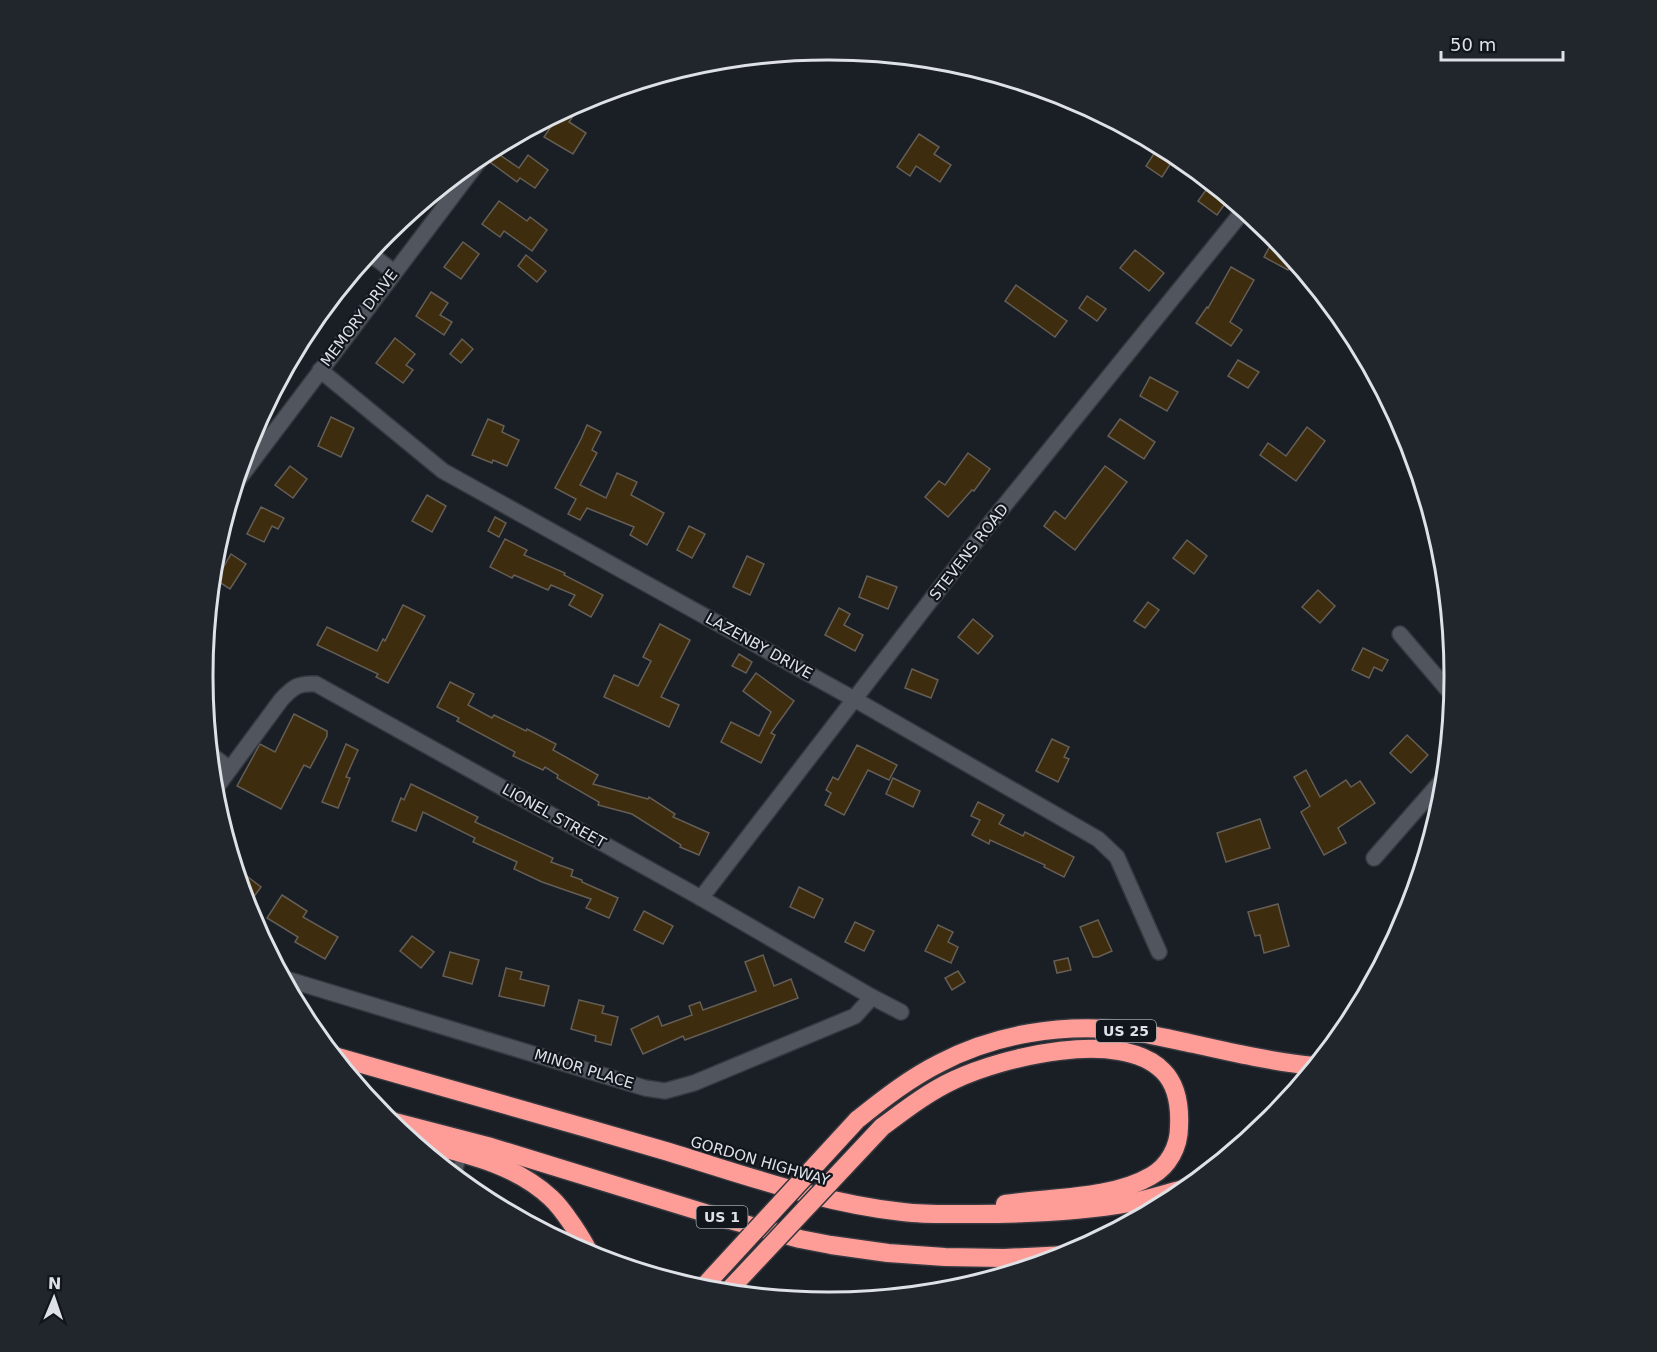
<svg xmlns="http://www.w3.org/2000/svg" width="1657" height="1352" font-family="'DejaVu Sans',sans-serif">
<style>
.building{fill:#3d2c0e;stroke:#645e56;stroke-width:1.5}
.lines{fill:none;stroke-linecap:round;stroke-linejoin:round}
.lane-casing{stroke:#35383e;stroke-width:12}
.street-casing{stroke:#35383e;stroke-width:18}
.highway-casing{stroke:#35383e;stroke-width:21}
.lane{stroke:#51565e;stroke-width:9}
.street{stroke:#51565e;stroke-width:15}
.highway{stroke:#fe9d98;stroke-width:18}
.highway-bridge-casing{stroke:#35383e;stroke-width:21;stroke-linecap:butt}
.highway-bridge{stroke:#fe9d98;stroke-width:18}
.labels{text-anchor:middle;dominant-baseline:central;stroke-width:4.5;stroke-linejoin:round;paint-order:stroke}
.shield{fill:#11151c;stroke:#a0a4a9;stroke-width:1.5}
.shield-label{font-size:14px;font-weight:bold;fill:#dee1e6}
.street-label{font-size:15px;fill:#dee1e6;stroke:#11151c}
.rim{fill:none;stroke:#dee1e6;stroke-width:3}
</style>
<rect width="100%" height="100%" fill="#1a1e25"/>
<g class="building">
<polygon points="564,110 573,116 569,122 586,133 573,154 544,137 560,113"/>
<polygon points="919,134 939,147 934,154 951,165 940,182 916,166 910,176 897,167"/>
<polygon points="1159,146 1176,155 1162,177 1146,166"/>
<polygon points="494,151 519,168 528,155 548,170 535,188 520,178 517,182 490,162 495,155"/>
<polygon points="1211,183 1229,198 1217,215 1198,201"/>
<polygon points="499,201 527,221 530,217 547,230 532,251 504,231 500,237 482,224"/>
<polygon points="1275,237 1294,260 1288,270 1264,257"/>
<polygon points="463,242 479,254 461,279 444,267"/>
<polygon points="1135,250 1164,273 1149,291 1120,268"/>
<polygon points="526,255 546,271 537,282 518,266"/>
<polygon points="1231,267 1254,280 1230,322 1242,330 1231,346 1196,323 1207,307 1208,308"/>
<polygon points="1016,285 1067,321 1055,337 1005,301"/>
<polygon points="431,292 448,303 440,315 452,322 444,335 416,316"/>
<polygon points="1087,296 1106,309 1097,321 1079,308"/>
<polygon points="395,338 415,354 406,365 413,370 403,383 376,363"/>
<polygon points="462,339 473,349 461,363 450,354"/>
<polygon points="1238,360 1259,372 1248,388 1228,376"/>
<polygon points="1150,377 1178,392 1167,411 1140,396"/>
<polygon points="331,417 354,428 341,457 318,446"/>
<polygon points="488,419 504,426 502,432 519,440 507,466 493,460 492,463 472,455"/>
<polygon points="1120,419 1155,442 1144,459 1108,436"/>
<polygon points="587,425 601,432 592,450 597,453 580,485 606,498 617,473 637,482 631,495 664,513 647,545 630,535 634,527 587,508 580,520 568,514 576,499 555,488 581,439"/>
<polygon points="1307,427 1325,441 1296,481 1260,455 1268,443 1286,456"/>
<polygon points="968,453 990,469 974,491 972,490 948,517 925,497 939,481 945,485"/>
<polygon points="290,466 307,479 293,498 275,485"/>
<polygon points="1105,466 1127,482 1075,550 1044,526 1055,511 1065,519"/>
<polygon points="427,495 446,506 432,532 412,521"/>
<polygon points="261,507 284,518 278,529 272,526 264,542 247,534"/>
<polygon points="495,517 506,523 499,537 488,531"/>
<polygon points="689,526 705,534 692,558 677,550"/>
<polygon points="505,539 527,550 524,555 565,573 564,575 603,595 591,617 569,605 575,595 551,585 548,590 514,575 512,578 490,567"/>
<polygon points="1187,540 1207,556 1194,574 1173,558"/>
<polygon points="231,554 246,564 230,589 216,580"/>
<polygon points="747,556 764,564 750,595 733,587"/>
<polygon points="867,576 897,587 888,609 859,597"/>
<polygon points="1318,590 1335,606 1320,623 1302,607"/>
<polygon points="1148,602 1159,610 1145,628 1134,621"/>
<polygon points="403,605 425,616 388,683 376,677 378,674 317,645 327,627 377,651 383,639 385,641"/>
<polygon points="839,608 850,614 844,625 863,635 855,651 825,635"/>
<polygon points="973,619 993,636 978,654 958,637"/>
<polygon points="660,624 690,640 661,697 679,705 669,727 604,697 614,675 638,686 651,661 643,657"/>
<polygon points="1363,648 1388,660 1382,671 1374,667 1369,678 1352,670"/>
<polygon points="739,654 752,662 746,673 732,666"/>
<polygon points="912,669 938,680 931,698 905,688"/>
<polygon points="756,673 794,701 771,733 775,735 761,763 721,742 731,722 759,736 771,712 743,691"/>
<polygon points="450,682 474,694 468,705 492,718 494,715 526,731 527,729 556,744 553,750 598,775 593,784 648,799 649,797 675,814 673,817 709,833 699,855 680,847 681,845 632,814 598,805 599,802 557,778 558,775 545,767 543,770 513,756 515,752 457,721 459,718 437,707"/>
<polygon points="294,714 327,731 327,736 310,768 304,765 281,809 237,786 260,744 275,752"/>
<polygon points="1407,735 1428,755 1411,773 1390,753"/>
<polygon points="1052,739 1069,747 1064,757 1069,759 1058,782 1036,771"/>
<polygon points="346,744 358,750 346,777 350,778 338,808 322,802"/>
<polygon points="857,745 897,765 889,780 868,770 844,815 825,805 831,793 826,790 833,777 838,780"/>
<polygon points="1306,770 1320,797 1346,780 1351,787 1360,781 1375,803 1338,828 1346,843 1324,855 1301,812 1310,806 1294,777"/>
<polygon points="893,778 920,791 913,807 886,794"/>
<polygon points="411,784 478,817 475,822 553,858 551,862 573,870 571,876 582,880 582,882 618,898 609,918 586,908 591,899 542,882 514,869 517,862 473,842 475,838 423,812 416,831 392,821 401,798 404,800"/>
<polygon points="978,802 1004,815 999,824 1023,836 1025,832 1074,857 1064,877 1044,867 1045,865 990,840 989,844 972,835 980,820 971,816"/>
<polygon points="1260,819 1270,848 1226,862 1217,833"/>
<polygon points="235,867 261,887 247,906"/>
<polygon points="799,887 823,899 814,918 790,907"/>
<polygon points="282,895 307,911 303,917 338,937 325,959 295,942 298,937 267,918"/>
<polygon points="1278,904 1289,946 1264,953 1260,935 1255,936 1248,912"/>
<polygon points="644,911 673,926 663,944 634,930"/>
<polygon points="1098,920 1112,951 1098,957 1093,957 1080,927"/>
<polygon points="855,922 874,931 864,951 845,942"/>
<polygon points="938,925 953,932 948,942 958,947 951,963 925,951"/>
<polygon points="412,936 434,952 421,968 400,951"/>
<polygon points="450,952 479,960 472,984 443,976"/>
<polygon points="763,955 774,986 791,979 798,998 685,1040 683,1036 643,1054 631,1029 658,1016 662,1026 692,1015 689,1006 700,1002 703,1010 756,991 745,962"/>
<polygon points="1068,958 1071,970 1057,973 1054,961"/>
<polygon points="506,968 522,972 520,979 549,986 544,1006 499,996"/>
<polygon points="958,971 965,982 952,990 945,978"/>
<polygon points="579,1000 604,1006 602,1013 618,1017 611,1045 595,1041 596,1036 571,1029"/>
</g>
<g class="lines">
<defs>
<polyline id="lane" points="456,1177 462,1154"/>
<g id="street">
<polyline points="369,253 394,272"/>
<polyline points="320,370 443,471 854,699 1098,839 1117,857 1159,952"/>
<polyline points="235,484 485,153"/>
<polyline points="1400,634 1453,696"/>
<polyline points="210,754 230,769"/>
<path d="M213,792l68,-92c12,-13 17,-17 35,-16l385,214 171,99 29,15"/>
<polyline points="1374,858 1445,777"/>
<polyline points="701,898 991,522 1244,210"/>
<polyline points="283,978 645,1088 665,1091 694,1083 855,1016 872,997"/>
</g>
<g id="highway">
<path d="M334,1056c110,31 219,62 328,94 80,24 158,53 241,62 24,3 49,2 73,2 52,0 103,-2 154,-11 19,-4 38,-10 57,-15"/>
<polyline points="387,1120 491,1147 715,1216 800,1239 831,1245 888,1253 945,1257 1004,1258 1066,1255"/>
<path d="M857,1120c26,-21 53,-42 83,-57 55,-29 120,-39 182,-33 24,3 48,9 72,14 40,9 80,18 121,22"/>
<path d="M882,1127c23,-17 46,-35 72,-47 48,-23 167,-52 209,-9 14,14 17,37 16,56 0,19 -10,39 -28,49 -39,23 -101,21 -146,28"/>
<path d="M411,1140c49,13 102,22 140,58 9,8 16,19 23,29 6,9 12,18 16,28"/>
</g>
</defs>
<use href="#lane" class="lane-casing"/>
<use href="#street" class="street-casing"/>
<use href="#highway" class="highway-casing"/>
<use href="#lane" class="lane"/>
<use href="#street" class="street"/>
<use href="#highway" class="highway"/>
<defs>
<g id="highway-bridge">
<polyline points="706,1284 857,1120"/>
<polyline points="729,1290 882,1127"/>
</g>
</defs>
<use href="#highway-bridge" class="highway-bridge-casing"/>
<use href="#highway-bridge" class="highway-bridge"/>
</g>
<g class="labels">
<g class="shield">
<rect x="1096" y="1020" width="60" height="22" rx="4.5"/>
<rect x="696.5" y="1206" width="51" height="22" rx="4.5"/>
</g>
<g class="shield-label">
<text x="1126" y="1031">US 25</text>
<text x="722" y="1217">US 1</text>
</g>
<g class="street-label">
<text transform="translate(359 318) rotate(-53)">MEMORY DRIVE</text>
<text transform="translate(969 552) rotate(-52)">STEVENS ROAD</text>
<text transform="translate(759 646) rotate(29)">LAZENBY DRIVE</text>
<text transform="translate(554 816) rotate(29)">LIONEL STREET</text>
<text transform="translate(584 1069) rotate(17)">MINOR PLACE</text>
<text transform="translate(760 1161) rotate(16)">GORDON HIGHWAY</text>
</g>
</g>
<path d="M0 0H1657V1352H0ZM828 60H829A615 615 0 0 1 1444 675V677A615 615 0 0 1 829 1292H828A615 615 0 0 1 213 677V675A615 615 0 0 1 828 60Z" fill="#21252c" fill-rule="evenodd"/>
<path class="rim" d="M828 60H829A615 615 0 0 1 1444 675V677A615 615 0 0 1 829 1292H828A615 615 0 0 1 213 677V675A615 615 0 0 1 828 60Z"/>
<g transform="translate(54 1298) rotate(2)" stroke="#11151c" stroke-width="4.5" paint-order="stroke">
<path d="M0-4.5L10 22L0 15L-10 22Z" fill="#dee1e6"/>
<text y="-9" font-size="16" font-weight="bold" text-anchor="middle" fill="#dee1e6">N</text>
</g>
<path d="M1441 51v9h122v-9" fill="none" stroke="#dee1e6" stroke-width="3"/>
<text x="1450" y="51" font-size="18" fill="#dee1e6" stroke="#11151c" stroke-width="4.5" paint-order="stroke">50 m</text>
</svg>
